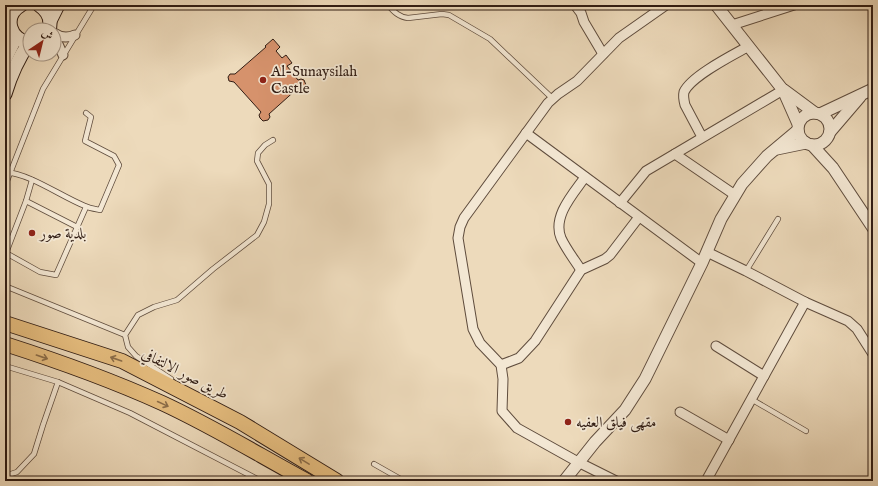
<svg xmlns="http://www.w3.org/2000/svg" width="878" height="486" font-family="'IM FELL English',Amiri,serif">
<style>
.building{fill:#d6926c;stroke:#301c13}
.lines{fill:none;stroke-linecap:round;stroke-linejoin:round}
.service-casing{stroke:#5f4c3d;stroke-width:6}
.minor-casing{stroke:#5f4c3d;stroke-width:11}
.tertiary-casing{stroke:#5f4c3d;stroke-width:13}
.secondary-casing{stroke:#301c13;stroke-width:15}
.primary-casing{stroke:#301c13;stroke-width:16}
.service{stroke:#f3e7d3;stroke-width:4.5}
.minor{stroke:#f3e7d3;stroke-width:9}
.tertiary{stroke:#f3e7d3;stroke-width:11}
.secondary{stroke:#f3e7d3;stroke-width:13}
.primary{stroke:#e6bd7e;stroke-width:14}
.oneway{stroke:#8b6c48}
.poi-dot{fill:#8f2418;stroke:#f3e7d3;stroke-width:1.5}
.labels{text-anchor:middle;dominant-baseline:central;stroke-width:3.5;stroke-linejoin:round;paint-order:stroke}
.poi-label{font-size:15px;fill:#301c13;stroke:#f3e7d3;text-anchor:start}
.street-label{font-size:15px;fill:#301c13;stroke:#f3e7d3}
</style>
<rect width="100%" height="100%" fill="#eddabb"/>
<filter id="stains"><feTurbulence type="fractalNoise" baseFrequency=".005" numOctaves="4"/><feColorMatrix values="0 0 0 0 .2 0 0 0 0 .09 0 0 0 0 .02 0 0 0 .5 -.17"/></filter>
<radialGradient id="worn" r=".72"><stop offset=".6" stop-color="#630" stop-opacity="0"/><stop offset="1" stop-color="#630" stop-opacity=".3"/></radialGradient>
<polygon class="building" points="273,39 280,47 276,51 282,58 286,55 292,63 287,66 298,80 301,79 304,80 306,85 303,89 298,88 269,114 270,117 268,120 263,121 260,118 259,115 261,112 234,82 229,81 228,77 230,74 235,74 266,47 265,46"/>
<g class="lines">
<defs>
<g id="service">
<path d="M388,5c6,7 11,12 20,13l34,-4 7,1 41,24 62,59"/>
<path d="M5,172c26,2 55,24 80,34 4,2 10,3 15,4l19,-45 -5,-9 -29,-15 6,-24 -5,-4"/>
<polyline points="32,180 26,201 77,227"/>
<polyline points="5,186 43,89 94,5"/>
<polyline points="26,201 6,253 40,272 56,275 86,207"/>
<polyline points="746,271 778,219"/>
<polyline points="5,286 125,335"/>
<polyline points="5,366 58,382 130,413 261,481"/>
<polyline points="171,379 136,356 128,347 125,335 138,315 154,307 177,300 213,269 257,235 264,222 269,204 269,184 257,161 258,153 265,145 273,140"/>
<polyline points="751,399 806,431"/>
<polyline points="374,464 404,481"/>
<polyline points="5,476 17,472 34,454 43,425 58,382"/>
</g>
<g id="minor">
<polyline points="575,5 581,13 584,22 603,54"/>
<polyline points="5,9 18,7"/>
<polyline points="732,25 794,5"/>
<path d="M54,33c7,5 14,5 21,2"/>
<polyline points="54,41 58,44 63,55"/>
<polyline points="526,133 702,263"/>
<path d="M702,137l-17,-32c-1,-4 -2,-9 -1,-13 7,-16 49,-37 65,-46"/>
<polyline points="675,154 735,195"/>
<polyline points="620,203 646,171 783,90"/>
<polyline points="707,252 746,271 805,302 848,321 857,329 873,354"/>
<path d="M581,270c-7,-11 -15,-21 -20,-32 -9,-22 13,-45 24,-61"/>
<polyline points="716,346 764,376"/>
<polyline points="501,365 519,358 535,341 581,270 605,259 610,255 639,217"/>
<polyline points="680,412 729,440"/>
<polyline points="616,481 578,462 517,428 502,411 503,379 501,365 480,343 473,329 458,238 460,227 464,218 548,103 558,94 577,81 619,38 666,5"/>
<polyline points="706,481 805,302"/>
</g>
<g id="tertiary">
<polyline points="716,5 783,90 798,124"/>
<polyline points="784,90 815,113"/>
<circle cx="814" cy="129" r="16"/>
<polyline points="820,114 873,89"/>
<polyline points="830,132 860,97"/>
<polyline points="812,145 833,168 873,228"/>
<polyline points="777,149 806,143"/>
<polyline points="564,481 595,442 625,410 645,379 702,263 721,219 742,184 767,156 798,130"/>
</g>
<g id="secondary">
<path d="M21,5c-19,11 -11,36 9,38"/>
<path d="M39,5c9,6 13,15 10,25"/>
<polyline points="50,21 58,5"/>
<polyline points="5,59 16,37"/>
<path d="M5,94c6,-20 12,-34 24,-51"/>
</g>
<g id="primary">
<polyline points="5,323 122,361 240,422 337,481"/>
<path d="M5,344c53,17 106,36 157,59 50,23 97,52 145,78"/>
</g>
</defs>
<use href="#service" class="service-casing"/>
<use href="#minor" class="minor-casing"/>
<use href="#tertiary" class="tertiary-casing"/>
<use href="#secondary" class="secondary-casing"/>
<use href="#primary" class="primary-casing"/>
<use href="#service" class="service"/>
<use href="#minor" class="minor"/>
<use href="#tertiary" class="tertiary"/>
<use href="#secondary" class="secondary"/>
<use href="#primary" class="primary"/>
</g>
<defs><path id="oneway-shaft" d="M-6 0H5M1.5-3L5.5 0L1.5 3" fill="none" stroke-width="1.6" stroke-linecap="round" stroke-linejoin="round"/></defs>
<g class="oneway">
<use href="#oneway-shaft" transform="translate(42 357) rotate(19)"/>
<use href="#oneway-shaft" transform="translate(116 359) rotate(-161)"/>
<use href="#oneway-shaft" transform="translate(163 404) rotate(25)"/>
<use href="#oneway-shaft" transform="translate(304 461) rotate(-149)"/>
</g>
<g class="poi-dot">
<circle cx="263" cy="80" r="4"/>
<circle cx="32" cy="233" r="4"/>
<circle cx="568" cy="422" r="4"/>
</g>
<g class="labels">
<g class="poi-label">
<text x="271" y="71">Al-Sunaysilah<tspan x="271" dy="17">Castle</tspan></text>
<text x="40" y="233">بلدية صور</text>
<text x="576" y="422">مقهى فيلق العفيه</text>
</g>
<g class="street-label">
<text transform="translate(185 374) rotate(27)">طريق صور الالتفافي</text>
</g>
</g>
<rect width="878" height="486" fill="none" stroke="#eddabb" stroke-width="20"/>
<rect x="6" y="6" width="866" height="474" fill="none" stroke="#301c13" stroke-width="2"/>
<rect x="10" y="10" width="858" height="466" fill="none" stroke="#301c13"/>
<g transform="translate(42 42) rotate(35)"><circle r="19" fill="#f3e7d3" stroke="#a59686"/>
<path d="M0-3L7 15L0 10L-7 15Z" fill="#8f2418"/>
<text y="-6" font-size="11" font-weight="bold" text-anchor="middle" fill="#301c13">ش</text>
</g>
<rect width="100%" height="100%" filter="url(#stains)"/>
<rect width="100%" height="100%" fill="url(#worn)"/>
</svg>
